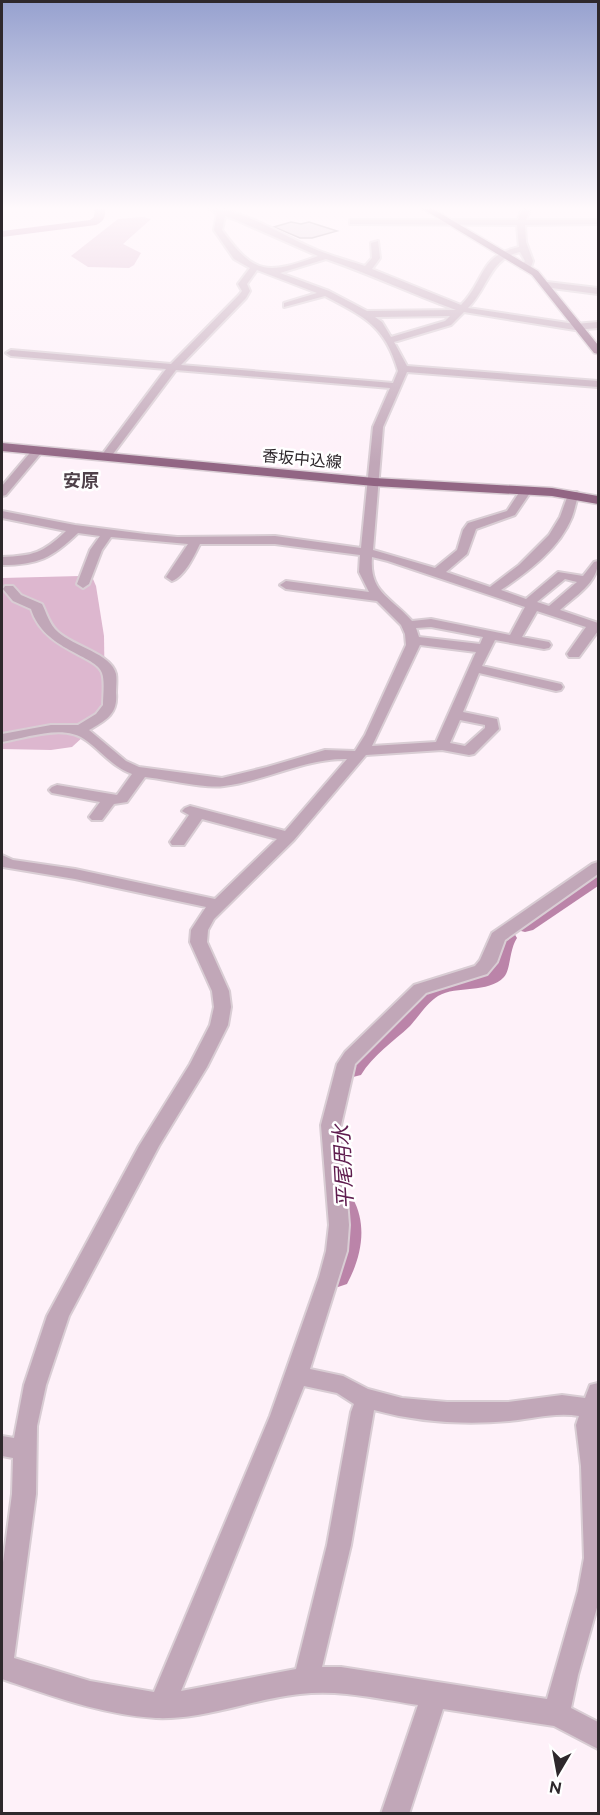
<svg xmlns="http://www.w3.org/2000/svg" width="600" height="1815" font-family="Raleway,'Noto Sans JP',sans-serif">
<style>
.green{fill:#ddb7cf}
.lines{fill:none;stroke-linecap:round;stroke-linejoin:round}
.river{fill:#bb84a9;fill-rule:evenodd}
.building{fill:#d8c9d3;stroke:#8f808a;stroke-width:1.5}
.minor-casing{stroke:#d9cdd4;stroke-width:4}
.major-casing{stroke:#d9cdd4;stroke-width:3}
.minor{fill:#c1a7b8;fill-rule:evenodd}
.major{fill:#926684;fill-rule:evenodd}
.labels{text-anchor:middle;dominant-baseline:central;stroke-width:5;stroke-linejoin:round;paint-order:stroke}
.far-street-label{font-size:16px;fill:#2e282c;stroke:#fff}
.far-quarter-label{font-size:18px;font-weight:bold;fill:#4e4149;stroke:#fff}
.water-label{font-size:21px;font-style:italic;fill:#5e1c4e;stroke:#fff}
</style>
<rect width="100%" height="100%" fill="#fef1f9"/>
<g class="green">
<polygon points="143,217 151,219 123,244 141,253 134,265 129,268 88,267 71,256 118,219"/>
<polygon points="80,576 93,579 96,586 104,636 105,706 97,724 72,747 51,750 2,749 2,578"/>
</g>
<g class="lines">
<g class="river">
<path d="M95,209h10c1,8 -2,13 -9,16l-94,12v-6l88,-11 4,-3z"/>
<polygon points="598,871 598,886 533,930 525,932 517,930 514,925 517,920 591,873"/>
<path d="M506,931l8,2 3,5c-8,12 -6,31 -13,39 -16,17 -47,8 -66,19 -10,6 -20,21 -28,30 -17,16 -37,29 -49,49l-8,2 -8,-2 -4,-6 6,-13 44,-38 32,-33 58,-13 5,-3c2,-16 2,-33 20,-38z"/>
<path d="M344,1196l9,3c15,27 8,59 -6,85l-9,3 -9,-3 -4,-7 12,-37 -6,-34 4,-7z"/>
</g>
</g>
<polygon class="building" points="291,222 301,224 309,222 337,231 312,238 300,238 274,227"/>
<g class="lines">
<defs>
<g id="minor">
<path d="M209,209c32,-2 77,29 108,41 15,6 32,11 48,16l7,-8 -1,-15 7,-2 2,17 -8,11 89,36c25,-25 17,-49 58,-58l-2,-22 -164,-1h-3v-4h168l4,-11h8l-4,11h72v4l-73,1 1,17 7,19 -2,6 -10,1 -1,-2 5,-5 -5,-9c-31,7 -31,35 -52,56l107,16 23,-2v6l-23,2 -111,-18 -13,13 -57,17 13,24 191,15v6l-191,-15 -24,55 -10,123 62,18 22,-18 6,-20 5,-7 39,-12 15,-23h8l2,2 -17,25 -39,14 -9,25 -21,18 44,15 29,-22 30,-30 11,-18 9,-25h8l2,2c-3,7 -4,15 -7,23 -12,31 -44,55 -71,73l25,9 32,-27 25,4 11,-14 4,-1c0,22 -23,35 -38,49l38,13v8l-19,26h-10l-2,-3 19,-27 -49,-16 -15,26 27,5 2,3 -2,3 -5,1 -49,-9 -13,26 79,18 2,3 -2,3 -5,1 -77,-18 -16,39 34,7 2,10 -25,25 -5,1 -27,-5 -76,5 -72,85 -80,79 -6,11 -1,12 22,49 2,16 -3,18 -21,42 -48,79 -90,170 -23,69 -9,41 -1,68 -22,164 76,23 64,11 116,-276 49,-139 7,-26 3,-26 -8,-100 16,-61 8,-12 69,-67 61,-19 5,-6 12,-27 100,-69 6,-2v12l-93,66 -8,22 -10,12 -61,19 -71,71 -14,61 8,100 -2,26 -37,118 33,7 25,13 34,9 45,4h61l54,-7 23,3 5,-13 8,-2v221l-20,71 -7,33 27,14v27l-44,-23 -111,-17 -34,105h-28l37,-109c-39,-6 -78,-16 -118,-11 -48,5 -95,26 -144,24 -53,-3 -104,-22 -154,-39v-109l10,-76 1,-36 -11,-2v-20l12,2 10,-53 23,-69 92,-170 51,-82 20,-39 4,-18 -2,-16 -22,-49 1,-12 15,-23 -131,-28 -72,-12 -1,-12 11,5 62,9 140,30 62,-60 -75,-20 -18,26h-12l-2,-3 19,-27 -7,-4 3,-3 5,-2 95,25 62,-72c-42,-1 -81,22 -123,27 -19,3 -58,-7 -79,-9l-18,25 -13,2 -12,16h-10l-3,-3 11,-15 -48,-9 -3,-3 3,-3 5,-2 60,10 15,-21c-19,-7 -29,-21 -45,-33 -23,-18 -59,-3 -85,1v-8l49,-9h27l18,-11 7,-9c0,-9 2,-24 -1,-32 -5,-18 -58,-22 -71,-64l-18,-8 -10,-12 2,-3h8l8,9 21,9c5,10 7,20 16,28 15,14 54,22 58,42 1,6 0,13 0,19 2,21 -10,27 -27,37l37,31 13,6 83,11 45,-11 58,-17 30,1 10,-16 41,-90 -1,-11 -4,-9 -24,-24 -91,-12 -6,-4 6,-4 83,11 -10,-20 1,-17 -85,-11h-75c-6,12 -15,32 -28,37l-6,-4 22,-33 -77,-7 -9,13 -13,34 -6,4 -6,-4 13,-34 10,-14 -22,-3c-26,25 -40,32 -76,32v-8c31,-1 41,-4 64,-26l-64,-13v-7l73,14 70,9 32,3 98,-1 86,12 12,-121 17,-39 -214,-18 -66,88 -4,1 -5,-3 65,-87 -155,-13 -5,-3 5,-3 160,14 68,-69 3,-4 -4,-7 12,-16 -16,-9 -20,-29 3,-17zM225,216l9,3 84,37c-51,19 -64,19 -96,-26zM326,259c44,15 86,35 130,51l-89,1 -38,-20 -49,-18zM257,270l60,23 -33,10v4l41,-11c39,21 60,29 73,75l-5,12 -212,-18 65,-67 4,-7 -3,-7zM450,316l-5,5 -54,16 -9,-15 -7,-5zM372,557l16,4 137,46 -15,28 -79,-16 -19,2c-21,-24 -43,-28 -40,-64zM565,579l12,3 -28,24 -12,-4zM431,627l52,10 -3,7 -61,-7 -3,-9zM420,645l56,7 -40,90 -64,4zM460,720l25,5v3l-20,18 -15,-3zM304,1386l33,7 17,11 -3,8 -24,133 -31,124 -115,22zM374,1410c43,12 91,15 135,11 24,-2 46,-9 70,-5l-3,9 5,41 3,92 -6,33 -31,108 -206,-32h-19l29,-122z"/>
<polygon points="547,282 598,288 598,294 544,287 544,283"/>
<polygon points="38,447 43,450 42,452 6,495 2,496 2,486 34,448"/>
</g>
<g id="major">
<polygon points="423,209 433,209 538,271 598,345 598,354 594,353 532,275"/>
<polygon points="2,443 374,478 552,488 598,496 598,504 552,496 374,486 2,451"/>
</g>
</defs>
<use href="#minor" class="minor-casing"/>
<use href="#major" class="major-casing"/>
<use href="#minor" class="minor"/>
<use href="#major" class="major"/>
</g>
<linearGradient id="sky" x2="0" y2="1"><stop stop-color="#96a1cf"/><stop offset="0.45" stop-color="#fff9fc"/><stop offset="1" stop-color="#fff9fc" stop-opacity="0"/></linearGradient>
<rect width="600" height="463" fill="url(#sky)"/>
<g class="labels">
<g class="far-street-label">
<text transform="translate(302 459) rotate(5)">香坂中込線</text>
</g>
<g class="far-quarter-label">
<text x="81" y="480">安原</text>
</g>
<g class="water-label">
<text transform="translate(343 1167) rotate(-93)">平尾用水</text>
</g>
</g>
<rect width="600" height="1815" fill="none" stroke="#2e282c" stroke-width="6"/>
<g transform="translate(558 1773) rotate(190)" stroke="#ffffff" stroke-width="4.5" paint-order="stroke">
<path d="M0-4.5L10 22L0 15L-10 22Z" fill="#2e282c"/>
<text y="-9" font-size="16" font-weight="bold" text-anchor="middle" fill="#2e282c">N</text>
</g>
</svg>
